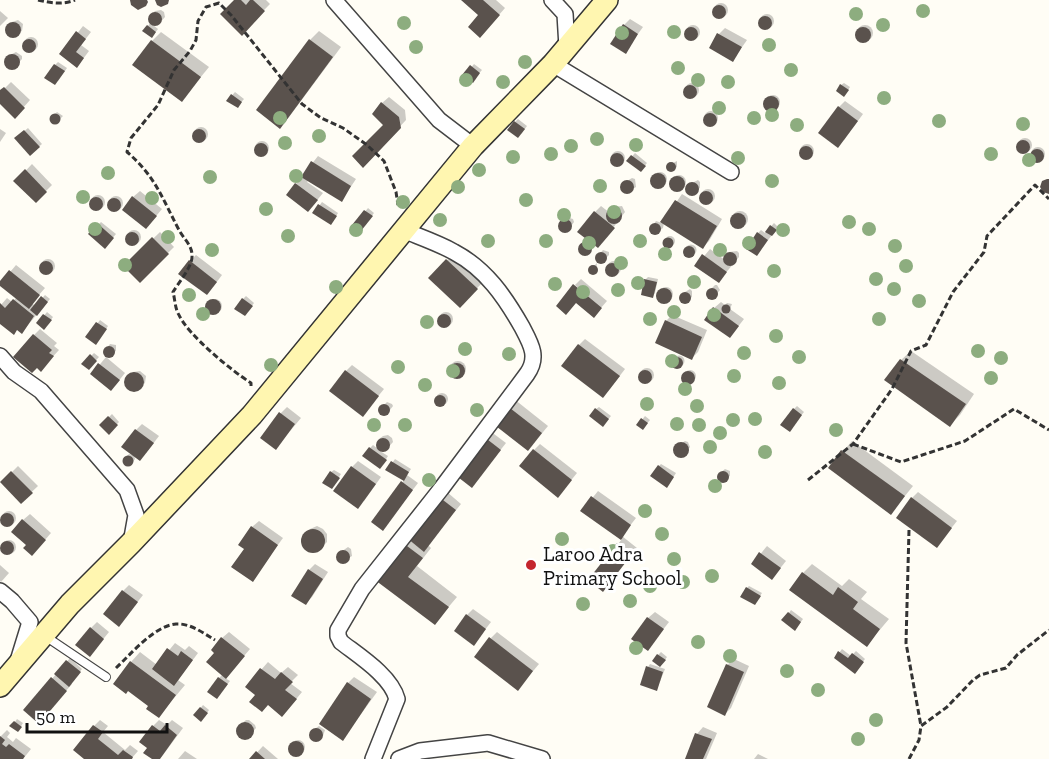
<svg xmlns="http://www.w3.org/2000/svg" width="1049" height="759" font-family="'Zilla Slab',serif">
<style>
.shadow{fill:#0003}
.building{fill:#5a524d}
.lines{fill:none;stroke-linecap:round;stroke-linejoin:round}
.lane-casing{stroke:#444;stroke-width:10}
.street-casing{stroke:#444;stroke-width:18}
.secondary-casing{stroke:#333;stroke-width:24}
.path{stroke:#333;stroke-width:3;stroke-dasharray:6 3;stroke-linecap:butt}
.lane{stroke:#fff;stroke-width:8}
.street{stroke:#fff;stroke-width:15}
.secondary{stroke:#fff6b0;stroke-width:21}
.tree{fill:#8dad7f}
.poi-dot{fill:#c4262e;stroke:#fff;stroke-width:2}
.labels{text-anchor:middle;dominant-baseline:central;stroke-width:6;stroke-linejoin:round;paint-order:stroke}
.poi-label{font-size:21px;fill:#111;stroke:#fff;text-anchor:start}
</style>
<rect width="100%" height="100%" fill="#fffdf5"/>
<g class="shadow">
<polygon points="236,0 266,0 270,4 242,33"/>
<polygon points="463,0 496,0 505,8 486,30 481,15"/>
<circle cx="721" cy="10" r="7"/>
<polygon points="161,10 164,12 165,17 158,25 153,25 158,29 155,33 148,26 150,23 149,17 155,11"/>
<polygon points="0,11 8,18 0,26"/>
<circle cx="767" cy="21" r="7"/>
<polygon points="630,19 643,27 625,52 624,25"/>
<polygon points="18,20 23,24 22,31 12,36 9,35 7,28 12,22"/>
<circle cx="693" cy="32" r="7"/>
<circle cx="865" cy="33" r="8"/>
<polygon points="83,26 91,32 81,45 89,51 83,59 61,54"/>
<polygon points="725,28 747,40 733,60 719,34"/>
<polygon points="319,31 341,47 289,117 280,127 310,40"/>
<polygon points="161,32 209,67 182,100 152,41"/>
<circle cx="31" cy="44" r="7"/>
<polygon points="16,52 22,56 22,59 14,68 11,68 6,64 5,61 10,55"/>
<polygon points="58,62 67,68 58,81 55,65"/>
<polygon points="474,64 482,70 475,78 465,75"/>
<polygon points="11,82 30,100 15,117 0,102 0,93"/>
<circle cx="692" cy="90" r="7"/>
<polygon points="844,83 850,87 847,92 841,85"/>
<polygon points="235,92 244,99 240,104 228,100"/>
<circle cx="773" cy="102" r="7"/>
<polygon points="389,97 405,110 406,120 363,166 386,125 382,103"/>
<polygon points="845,101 863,114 844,140 839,107"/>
<circle cx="711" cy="118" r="7"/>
<polygon points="57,112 63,116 56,123 52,122 52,117"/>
<polygon points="518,119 527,126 521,134 515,122"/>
<circle cx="201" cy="134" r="7"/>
<polygon points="28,128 42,144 30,154 16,138"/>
<polygon points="0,129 6,133 0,142"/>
<circle cx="1025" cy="145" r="7"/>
<circle cx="262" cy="148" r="7"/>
<circle cx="807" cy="151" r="7"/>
<circle cx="1038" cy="154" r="7"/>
<circle cx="618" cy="158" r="7"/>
<polygon points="635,153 647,163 641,170 628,161"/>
<polygon points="318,156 356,179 342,200 309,180 307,182 323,193 314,204 296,184"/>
<polygon points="677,161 677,167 670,171 669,165"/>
<polygon points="32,164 52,185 36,201 16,181"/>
<circle cx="660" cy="179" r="7"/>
<circle cx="679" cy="182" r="7"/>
<polygon points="632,178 635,179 636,187 626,193 623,191 622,184"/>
<polygon points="698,180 700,182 700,188 691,193 687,188 688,185"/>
<circle cx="708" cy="196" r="7"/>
<polygon points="140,191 162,209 152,221 133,197"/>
<polygon points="682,194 722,219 709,241 703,247 664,223 663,228 655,234 650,230 656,221 662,223"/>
<circle cx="98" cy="202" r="7"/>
<circle cx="116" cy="203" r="7"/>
<polygon points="322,202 338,213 333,221 314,213"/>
<polygon points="601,206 610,213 614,207 622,206 625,212 604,240 595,245 588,254 583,255 579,252 579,247 584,240 589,239 595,212"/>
<polygon points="368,208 374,213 363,227 354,225"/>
<circle cx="740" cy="219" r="8"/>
<polygon points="566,217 573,219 574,222 567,232 560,230 559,227"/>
<polygon points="101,222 116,234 105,247 90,234"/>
<polygon points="774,223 778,227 757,255 758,233 761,230 765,233"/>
<circle cx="134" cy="237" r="7"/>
<polygon points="160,232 174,247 140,281 125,266"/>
<circle cx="670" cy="241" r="5"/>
<circle cx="691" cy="250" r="5.5"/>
<polygon points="710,249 725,260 729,252 737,251 739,253 739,257 719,281 696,266"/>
<polygon points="603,250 609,252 609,255 600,264 600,260 596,258"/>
<polygon points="453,254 483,282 460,306 430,278"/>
<polygon points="196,255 222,275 213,287 190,261"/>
<circle cx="48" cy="266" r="7"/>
<circle cx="614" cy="268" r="7"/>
<polygon points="597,263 596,272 592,273 590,270"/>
<polygon points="16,265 45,288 32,303 35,306 45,295 50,299 22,332 0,322 0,306 7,298 12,302 17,297 0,284"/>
<polygon points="648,277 658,279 655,293 653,296 645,280"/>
<polygon points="581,279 607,301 600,309 575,285"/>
<polygon points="715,285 717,285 720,290 713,298 710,298 707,293"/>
<circle cx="666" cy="294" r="7"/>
<polygon points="690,289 692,291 692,297 684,302 680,298 680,295"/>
<polygon points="246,296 254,303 247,312 243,299"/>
<circle cx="215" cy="306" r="7"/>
<polygon points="721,302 725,305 727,303 732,304 730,309 744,319 730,337 714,308"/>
<circle cx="446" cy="319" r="7"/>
<polygon points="47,312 53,317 47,325 38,323"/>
<polygon points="672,315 707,330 698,352 692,358 666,321"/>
<polygon points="100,320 108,326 99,340 87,337"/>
<polygon points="40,329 57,343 54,346 59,350 47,363 34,335"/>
<polygon points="585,339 625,369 609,390 579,345"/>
<polygon points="110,344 116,345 116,351 107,356 104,352"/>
<polygon points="911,351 974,394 960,415 950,425 901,360"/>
<polygon points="94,353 99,357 89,368 83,364"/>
<circle cx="679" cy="361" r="5.5"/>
<polygon points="106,357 125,373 117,383 92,374"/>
<circle cx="458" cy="369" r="8"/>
<polygon points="352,365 384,389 363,415 346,371"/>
<circle cx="647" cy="375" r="7"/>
<circle cx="690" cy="376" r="6"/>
<polygon points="140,371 146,376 145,383 135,391 127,386 127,379 133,372"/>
<circle cx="442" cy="399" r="6"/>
<polygon points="514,399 548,426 534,443 494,423"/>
<polygon points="387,402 392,404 393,406 386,415 380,412 379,410"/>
<polygon points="797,406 804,412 792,427 794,409"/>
<polygon points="287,407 301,418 276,448 281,413"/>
<polygon points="599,407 611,416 606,422 596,409"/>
<polygon points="112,414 119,422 109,432 101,425"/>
<polygon points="645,416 650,420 645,426 638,425"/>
<polygon points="142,424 159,436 146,453 136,430"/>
<polygon points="490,431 506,443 472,486"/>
<polygon points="388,435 392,438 393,442 386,450 380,451 388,456 383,464 370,448 373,445 378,449 377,443 379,439 383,436"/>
<polygon points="685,441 688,442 690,447 684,456 677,455 675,453 676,447"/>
<polygon points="852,441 913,486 891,513 830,467"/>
<polygon points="540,444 577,473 564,489 534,450"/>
<polygon points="129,454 134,455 135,459 131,465 125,464 126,457"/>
<polygon points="395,459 411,469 407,475 418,483 383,529 404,479 388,469"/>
<polygon points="358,461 381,477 364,501 352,467"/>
<polygon points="661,464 676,473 669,484 659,466"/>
<polygon points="18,466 38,486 21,502 2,482"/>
<polygon points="725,469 730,471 730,476 721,481 719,480 719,474"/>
<polygon points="334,470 341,474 334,485 331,472"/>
<polygon points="598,491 636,518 622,536 637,548 609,583 590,579 622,539 582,511"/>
<polygon points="447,492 461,504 428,545 431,548 417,566 457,597 435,623 377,579"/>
<polygon points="918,492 957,521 937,546 912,498"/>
<circle cx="9" cy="518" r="7"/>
<polygon points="30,514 51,533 38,548 28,545 23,520"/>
<polygon points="259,521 283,538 252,580 246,549 252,527"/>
<polygon points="317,526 323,529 327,534 327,542 318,551 312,552 305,549 302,540 310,529"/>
<circle cx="9" cy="547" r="7"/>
<polygon points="767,546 786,561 778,571 753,563"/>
<polygon points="348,547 351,549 352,556 342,562 337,557 338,554"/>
<polygon points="315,564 328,572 312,597 306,603 309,570"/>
<polygon points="812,564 842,586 849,579 867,592 861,599 889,619 867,645 803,573"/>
<polygon points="0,565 9,573 1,582 0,581"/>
<polygon points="129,585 143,595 125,618 123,591"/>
<polygon points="749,586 762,593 755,603 747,588"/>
<polygon points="473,609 491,622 474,644 467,615"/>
<polygon points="791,610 803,619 798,626 789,613"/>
<polygon points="655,612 669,622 648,649 648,618"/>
<polygon points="97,622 109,632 96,648 91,628"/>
<polygon points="229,632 250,649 225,678 230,681 219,695 219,678 223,674 216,652 222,638"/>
<polygon points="497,632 539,664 518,689 491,638"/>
<polygon points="175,643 185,650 189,646 198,653 178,680 185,685 159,716 150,705 128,690 131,662 140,652 157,665"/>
<polygon points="842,649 851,656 856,651 865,659 857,669 836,657"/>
<polygon points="661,652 667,657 663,663 658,655"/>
<polygon points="70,658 82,669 71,682 72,684 45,715 25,710"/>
<polygon points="734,659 749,666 731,708 725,714 727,665"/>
<polygon points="268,662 281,673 288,667 298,675 290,683 302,692 288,709 257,694 247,686"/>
<polygon points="650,664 665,669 657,689 648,667"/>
<polygon points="354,677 377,692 343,739 348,683"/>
<polygon points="203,705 209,710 204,717 195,715"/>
<polygon points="17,719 23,723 20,728 12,726"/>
<polygon points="100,720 108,726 103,732 125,750 130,745 138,751 131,759 86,759 94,726"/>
<polygon points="159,720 167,725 172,720 183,728 163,755 159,759 155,759 149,748 153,726"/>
<polygon points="246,720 249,720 255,725 256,728 248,738 241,737 238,734 239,726"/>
<polygon points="319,726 325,730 323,736 320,739 313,740 311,737 313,730"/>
<polygon points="703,727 717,733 706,759 686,759 697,734"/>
<polygon points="7,730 10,733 7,737 13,742 16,738 31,749 23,759 0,759 0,737"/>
<circle cx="298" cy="747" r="7"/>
<polygon points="263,746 278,759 251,759"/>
<polygon points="185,751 197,759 178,759"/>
<polygon points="758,754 768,759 754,759"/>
</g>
<g class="building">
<polygon points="130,0 147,0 148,2 146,6 138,10 131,5"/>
<polygon points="155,0 169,0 168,4 161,7 157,5"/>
<polygon points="234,0 241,0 246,5 250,0 253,0 265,11 242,36 220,14"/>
<polygon points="461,0 483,0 500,15 480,38 468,27 478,15"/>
<circle cx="719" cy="12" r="7"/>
<circle cx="155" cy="19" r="7"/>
<circle cx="765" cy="23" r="7"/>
<circle cx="13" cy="30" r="8"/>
<polygon points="623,24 638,34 626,54 610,44"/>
<polygon points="147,25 156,32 152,38 142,31"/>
<circle cx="691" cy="34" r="7"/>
<circle cx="863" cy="35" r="8"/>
<polygon points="76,31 86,39 76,52 84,58 77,68 59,54"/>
<polygon points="717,33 742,47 733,62 709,48"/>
<circle cx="29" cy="46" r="7"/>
<polygon points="309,39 333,57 280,129 256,110"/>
<polygon points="151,40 201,77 182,102 132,65"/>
<circle cx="12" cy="62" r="8"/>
<polygon points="54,64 65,71 55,85 44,78"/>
<polygon points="470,65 480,73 473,83 462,75"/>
<polygon points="840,84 849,90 844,97 836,91"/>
<circle cx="690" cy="92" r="7"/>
<polygon points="4,87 25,108 15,119 0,104 0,90"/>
<polygon points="231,94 242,102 238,108 226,101"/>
<circle cx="771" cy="104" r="8"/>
<polygon points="381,102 399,117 401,128 363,168 352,156 383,125 372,114"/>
<polygon points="838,106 858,121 838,148 818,133"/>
<circle cx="710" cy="120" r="7"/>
<circle cx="55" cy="119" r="5.5"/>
<polygon points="514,121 525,129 518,138 507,130"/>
<circle cx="199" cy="136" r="7"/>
<polygon points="24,130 40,147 30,156 14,138"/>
<circle cx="1023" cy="147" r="7"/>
<circle cx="261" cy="150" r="7"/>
<circle cx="806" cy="153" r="7"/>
<circle cx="1037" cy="156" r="7"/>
<circle cx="617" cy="160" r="7"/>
<polygon points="631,155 646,166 641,172 626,161"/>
<polygon points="311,161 351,186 342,202 301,177"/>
<circle cx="671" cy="167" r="5"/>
<polygon points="25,169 47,192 36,203 13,181"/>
<circle cx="658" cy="181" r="8"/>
<circle cx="677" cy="184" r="8"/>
<polygon points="1047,179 1049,179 1049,194 1043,192 1040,187 1042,181"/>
<circle cx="627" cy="187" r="7"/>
<circle cx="692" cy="189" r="7"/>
<polygon points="295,183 318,200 308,212 286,195"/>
<circle cx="706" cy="198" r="7"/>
<polygon points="132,196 157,216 146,229 122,210"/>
<circle cx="96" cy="204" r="7"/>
<circle cx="114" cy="205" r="7"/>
<polygon points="675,200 717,226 703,249 660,222"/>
<polygon points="318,204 337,216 331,225 312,213"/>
<circle cx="614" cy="216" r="8"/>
<polygon points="364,210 373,216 361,231 352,225"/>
<polygon points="594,211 615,228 598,248 577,232"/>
<circle cx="738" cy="221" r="8"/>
<circle cx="565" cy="226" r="7"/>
<circle cx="655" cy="229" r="6"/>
<polygon points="97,223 114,238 105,249 88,234"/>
<polygon points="770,225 777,230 772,236 765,232"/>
<circle cx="132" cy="239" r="7"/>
<polygon points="757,232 768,240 757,256 746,249"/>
<polygon points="152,237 169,254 140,283 123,266"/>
<circle cx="668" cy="243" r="5.5"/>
<circle cx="585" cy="249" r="7"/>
<circle cx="689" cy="252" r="6"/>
<circle cx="601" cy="258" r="6"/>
<circle cx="730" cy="259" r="7"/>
<polygon points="702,254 727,272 719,283 694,266"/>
<polygon points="446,259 478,289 460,308 428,278"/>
<polygon points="189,260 217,282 207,295 178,274"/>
<circle cx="46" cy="268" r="7"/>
<circle cx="612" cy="270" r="7"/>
<circle cx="593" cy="270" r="5"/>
<polygon points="9,270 40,295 29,309 0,286 0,281"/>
<polygon points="644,279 657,282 653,298 641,295"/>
<polygon points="573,284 602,308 594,318 576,303 566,315 556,306"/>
<circle cx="712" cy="294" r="6"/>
<circle cx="664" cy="296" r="8"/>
<circle cx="685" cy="298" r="6"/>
<polygon points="41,296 48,302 37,316 30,310"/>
<polygon points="242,298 253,306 245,316 234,309"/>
<polygon points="13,299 34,316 22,334 17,330 14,335 0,324 0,303 5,308"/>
<circle cx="213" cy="307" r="8"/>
<circle cx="726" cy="309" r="4.5"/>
<polygon points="713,307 739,326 730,338 704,320"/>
<circle cx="444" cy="321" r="7"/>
<polygon points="43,314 52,320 44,330 36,323"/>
<polygon points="665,320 702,337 692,360 655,343"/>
<polygon points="96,322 107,329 96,345 85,337"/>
<polygon points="33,334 52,350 49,353 54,356 41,372 37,368 32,373 13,357"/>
<polygon points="578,344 620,376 603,398 561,366"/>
<circle cx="109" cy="352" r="6"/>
<polygon points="90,354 97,361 89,370 81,364"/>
<circle cx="677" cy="363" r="6"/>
<polygon points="900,359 966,404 950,427 884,380"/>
<polygon points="98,363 120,380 111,391 90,374"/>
<circle cx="457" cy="371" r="8"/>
<circle cx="645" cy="377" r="7"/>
<polygon points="345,370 379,396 363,417 329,391"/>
<circle cx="688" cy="378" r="7"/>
<circle cx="134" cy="382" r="10"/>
<circle cx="440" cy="401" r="6"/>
<circle cx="384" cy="410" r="6"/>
<polygon points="506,405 542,433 528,451 492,423"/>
<polygon points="595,408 609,419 603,427 589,416"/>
<polygon points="793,408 802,415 790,432 780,425"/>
<polygon points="279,412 295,424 276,450 260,438"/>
<polygon points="108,416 118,425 109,435 99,425"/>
<polygon points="641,418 648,423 643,430 636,425"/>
<polygon points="135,429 154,443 140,461 121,447"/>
<polygon points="483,436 501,450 472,488 454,474"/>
<circle cx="383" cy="445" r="7"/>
<circle cx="681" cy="450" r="8"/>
<polygon points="369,447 387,460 380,469 362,456"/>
<polygon points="533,449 572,480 558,498 519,466"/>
<polygon points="841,450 905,496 891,515 828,468"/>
<circle cx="128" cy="461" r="5.5"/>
<polygon points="391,461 409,472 404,481 385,470"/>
<polygon points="658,465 674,477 667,488 650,476"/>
<polygon points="351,466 376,484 358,509 333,491"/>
<polygon points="11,471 33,493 21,504 0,482"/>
<polygon points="330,471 340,478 332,489 322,483"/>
<circle cx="723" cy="477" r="6"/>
<polygon points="401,481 413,490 383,531 371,522"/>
<polygon points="591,496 631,525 621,540 580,511"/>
<polygon points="439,497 456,510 424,552 407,538"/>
<polygon points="911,497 952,528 937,548 896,518"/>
<circle cx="7" cy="520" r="7"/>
<polygon points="22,519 46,540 32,556 23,548 26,545 11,532"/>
<polygon points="251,526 278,545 253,582 231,567 244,549 238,545"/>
<circle cx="313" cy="541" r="12"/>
<circle cx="7" cy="548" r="7"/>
<polygon points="403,543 423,558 408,577 449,607 435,625 375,580"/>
<polygon points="617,543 632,554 603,592 588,580"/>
<circle cx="343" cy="557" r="7"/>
<polygon points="759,552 781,568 772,580 751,564"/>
<polygon points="308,569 323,579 306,605 291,596"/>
<polygon points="802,572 833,595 838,587 858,602 853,609 880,629 867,647 789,590"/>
<polygon points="746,587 761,596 755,605 740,597"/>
<polygon points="122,590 138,602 119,627 103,614"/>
<polygon points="788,612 801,622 795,631 781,620"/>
<polygon points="466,614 486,629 474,646 454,631"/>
<polygon points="647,617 664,629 648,651 631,639"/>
<polygon points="90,627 104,639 90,657 75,645"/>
<polygon points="221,637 245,656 226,679 206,662 214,653 211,650"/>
<polygon points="489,637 533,671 518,691 474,657"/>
<polygon points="167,648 178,656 181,651 193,660 174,686 152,669"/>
<polygon points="838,651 848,658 852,653 864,662 855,674 834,658"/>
<polygon points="657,654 666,660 660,667 652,661"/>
<polygon points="66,660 81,672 69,687 54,674"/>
<polygon points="130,661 176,695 159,718 146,709 148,706 128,691 126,694 113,684"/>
<polygon points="726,664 744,672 725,716 707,707"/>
<polygon points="646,666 663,672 657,691 640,685"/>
<polygon points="260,668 275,679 281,672 293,682 285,690 297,699 282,717 268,705 262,712 249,702 255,695 245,687"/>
<polygon points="51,677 67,691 39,724 23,710"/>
<polygon points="218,677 228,684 217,699 207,692"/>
<polygon points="347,682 371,699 343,741 319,724"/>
<polygon points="200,707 208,713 201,722 193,715"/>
<polygon points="14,721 22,727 18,732 9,726"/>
<circle cx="245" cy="731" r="9"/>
<polygon points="93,725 103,732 98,739 118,755 123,750 133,757 132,759 84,759 73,750"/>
<polygon points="152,725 160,731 165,725 177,735 160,759 152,759 143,753 147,748 139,742"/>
<circle cx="316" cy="735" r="7"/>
<polygon points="695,733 712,739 703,759 685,759"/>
<polygon points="0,736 5,740 2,744 6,747 9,744 25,756 23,759 0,759"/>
<circle cx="296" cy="749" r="8"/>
<polygon points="256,751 265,759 249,759"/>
</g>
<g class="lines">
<defs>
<polyline id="lane" points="45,636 106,677"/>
<g id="street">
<polyline points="334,0 439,120 473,146"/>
<polyline points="552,0 565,14 567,47"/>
<polyline points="553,64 731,172"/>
<polyline points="0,356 14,372 41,391 127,490 136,515 131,543"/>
<polyline points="0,591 12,601 30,622 18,661"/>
<path d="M373,759l24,-60c-6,-23 -38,-43 -56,-57l-3,-6v-6l24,-41 79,-100 86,-115c12,-17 4,-30 -5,-47 -17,-30 -36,-58 -68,-75 -16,-9 -34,-15 -51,-22"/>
<polyline points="399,759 420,751 488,743 542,759"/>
</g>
<polyline id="secondary" points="0,686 70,604 131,543 252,415 473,146 553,64 607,0"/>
</defs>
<use href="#lane" class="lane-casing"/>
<use href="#street" class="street-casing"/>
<use href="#secondary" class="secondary-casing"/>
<g class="path">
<path d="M38,0c13,3 25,5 37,0"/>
<path d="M251,386v-3c-19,-12 -63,-48 -72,-68 -4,-6 -4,-16 -6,-23 6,-10 20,-26 19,-37 0,-10 -9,-17 -13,-25 -17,-32 -23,-53 -52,-78l4,-14 27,-33 16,-35 16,-19 6,-11 2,-19 8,-14 13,-4 12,12 71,89 19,14 22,10 24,17 17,16 12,31 2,13"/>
<polyline points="853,444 901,462 965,441 1014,409 1049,430"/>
<polyline points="808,480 853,444 892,389 911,351 926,345 953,292 984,252 987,236 1035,185 1049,199"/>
<polyline points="909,530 906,643 921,726"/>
<path d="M116,668c15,-14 38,-42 60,-44 14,-1 27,9 39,16"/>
<polyline points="909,759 919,740 921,726 947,707 973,680 980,675 1006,668 1017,655 1049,630"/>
</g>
<use href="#lane" class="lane"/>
<use href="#street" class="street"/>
<use href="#secondary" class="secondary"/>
</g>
<g class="tree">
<circle cx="923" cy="11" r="7"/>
<circle cx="856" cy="14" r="7"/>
<circle cx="404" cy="23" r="7"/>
<circle cx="883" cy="25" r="7"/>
<circle cx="674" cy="32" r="7"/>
<circle cx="622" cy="33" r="7"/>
<circle cx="769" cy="45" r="7"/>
<circle cx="416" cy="47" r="7"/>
<circle cx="525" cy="62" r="7"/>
<circle cx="678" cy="68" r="7"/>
<circle cx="791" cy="70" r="7"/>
<circle cx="466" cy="80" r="7"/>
<circle cx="698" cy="80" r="7"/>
<circle cx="503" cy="82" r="7"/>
<circle cx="728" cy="82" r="7"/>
<circle cx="884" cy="98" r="7"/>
<circle cx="719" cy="108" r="7"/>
<circle cx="772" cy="115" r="7"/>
<circle cx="280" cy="118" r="7"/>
<circle cx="754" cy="118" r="7"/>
<circle cx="939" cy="121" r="7"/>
<circle cx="1023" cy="124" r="7"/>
<circle cx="797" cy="125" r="7"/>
<circle cx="319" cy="136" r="7"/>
<circle cx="597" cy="139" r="7"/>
<circle cx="285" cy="143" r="7"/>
<circle cx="636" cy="145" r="7"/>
<circle cx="571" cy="146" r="7"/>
<circle cx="551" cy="154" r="7"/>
<circle cx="991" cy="154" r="7"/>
<circle cx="513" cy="157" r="7"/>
<circle cx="738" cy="158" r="7"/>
<circle cx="1029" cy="160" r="7"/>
<circle cx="479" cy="170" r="7"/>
<circle cx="108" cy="173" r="7"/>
<circle cx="296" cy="176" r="7"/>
<circle cx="210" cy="177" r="7"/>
<circle cx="772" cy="181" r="7"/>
<circle cx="600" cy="186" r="7"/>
<circle cx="458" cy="187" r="7"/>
<circle cx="83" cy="197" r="7"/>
<circle cx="152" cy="198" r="7"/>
<circle cx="526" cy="200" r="7"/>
<circle cx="403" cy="202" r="7"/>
<circle cx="266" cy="209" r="7"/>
<circle cx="614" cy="212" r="7"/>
<circle cx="564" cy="215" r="7"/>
<circle cx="440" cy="220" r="7"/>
<circle cx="849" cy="222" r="7"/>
<circle cx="95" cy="229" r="7"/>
<circle cx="869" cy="229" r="7"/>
<circle cx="356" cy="230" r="7"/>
<circle cx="783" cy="230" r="7"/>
<circle cx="288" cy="236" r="7"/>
<circle cx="168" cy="237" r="7"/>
<circle cx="488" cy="241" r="7"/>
<circle cx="546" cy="241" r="7"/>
<circle cx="640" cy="241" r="7"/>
<circle cx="589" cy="243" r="7"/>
<circle cx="749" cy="243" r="7"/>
<circle cx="895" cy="246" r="7"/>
<circle cx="212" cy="250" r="7"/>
<circle cx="720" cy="250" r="7"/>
<circle cx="665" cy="254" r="7"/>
<circle cx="621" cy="263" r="7"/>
<circle cx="125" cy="265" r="7"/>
<circle cx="906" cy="266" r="7"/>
<circle cx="774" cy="271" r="7"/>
<circle cx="876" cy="279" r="7"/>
<circle cx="694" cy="282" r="7"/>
<circle cx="638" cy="283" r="7"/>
<circle cx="555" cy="284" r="7"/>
<circle cx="336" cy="287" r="7"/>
<circle cx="894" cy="289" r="7"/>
<circle cx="618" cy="290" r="7"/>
<circle cx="583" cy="292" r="7"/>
<circle cx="189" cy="295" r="7"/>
<circle cx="919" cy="301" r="7"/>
<circle cx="674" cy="312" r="7"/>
<circle cx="203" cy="314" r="7"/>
<circle cx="714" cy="315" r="7"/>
<circle cx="650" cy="319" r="7"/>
<circle cx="879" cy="319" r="7"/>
<circle cx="427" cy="322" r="7"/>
<circle cx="776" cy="336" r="7"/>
<circle cx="465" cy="349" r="7"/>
<circle cx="978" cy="351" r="7"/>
<circle cx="744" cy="353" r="7"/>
<circle cx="509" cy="354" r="7"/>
<circle cx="799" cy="357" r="7"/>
<circle cx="1001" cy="358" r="7"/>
<circle cx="672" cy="361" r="7"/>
<circle cx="271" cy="365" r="7"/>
<circle cx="398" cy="367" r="7"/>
<circle cx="453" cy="371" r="7"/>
<circle cx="734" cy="376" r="7"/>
<circle cx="991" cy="378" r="7"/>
<circle cx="779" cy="383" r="7"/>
<circle cx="425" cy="385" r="7"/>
<circle cx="685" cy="389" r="7"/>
<circle cx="647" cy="404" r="7"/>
<circle cx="697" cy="406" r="7"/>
<circle cx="477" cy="410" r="7"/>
<circle cx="755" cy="419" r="7"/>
<circle cx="733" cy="420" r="7"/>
<circle cx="677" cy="424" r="7"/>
<circle cx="374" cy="425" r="7"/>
<circle cx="405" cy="425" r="7"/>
<circle cx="699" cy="425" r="7"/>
<circle cx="836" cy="430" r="7"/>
<circle cx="720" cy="433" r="7"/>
<circle cx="710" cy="447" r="7"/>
<circle cx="765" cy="452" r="7"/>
<circle cx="429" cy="480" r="7"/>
<circle cx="715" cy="486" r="7"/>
<circle cx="645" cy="511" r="7"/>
<circle cx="662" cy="534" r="7"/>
<circle cx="562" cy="539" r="7"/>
<circle cx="613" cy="551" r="7"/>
<circle cx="674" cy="559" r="7"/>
<circle cx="712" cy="576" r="7"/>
<circle cx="568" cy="580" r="7"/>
<circle cx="683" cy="582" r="7"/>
<circle cx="650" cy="586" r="7"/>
<circle cx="630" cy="601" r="7"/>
<circle cx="583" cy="604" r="7"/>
<circle cx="698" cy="642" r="7"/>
<circle cx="636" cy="648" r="7"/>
<circle cx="730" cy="656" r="7"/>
<circle cx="787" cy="671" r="7"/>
<circle cx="818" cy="690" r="7"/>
<circle cx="876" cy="720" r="7"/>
<circle cx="858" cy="739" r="7"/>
</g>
<circle class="poi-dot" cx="531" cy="565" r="6"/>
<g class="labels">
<g class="poi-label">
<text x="543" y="553">Laroo Adra<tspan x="543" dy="24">Primary School</tspan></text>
</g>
</g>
<path d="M27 723v9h140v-9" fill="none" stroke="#111111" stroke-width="3"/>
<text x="36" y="723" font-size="18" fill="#111111" stroke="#ffffff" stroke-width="4.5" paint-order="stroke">50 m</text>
</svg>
